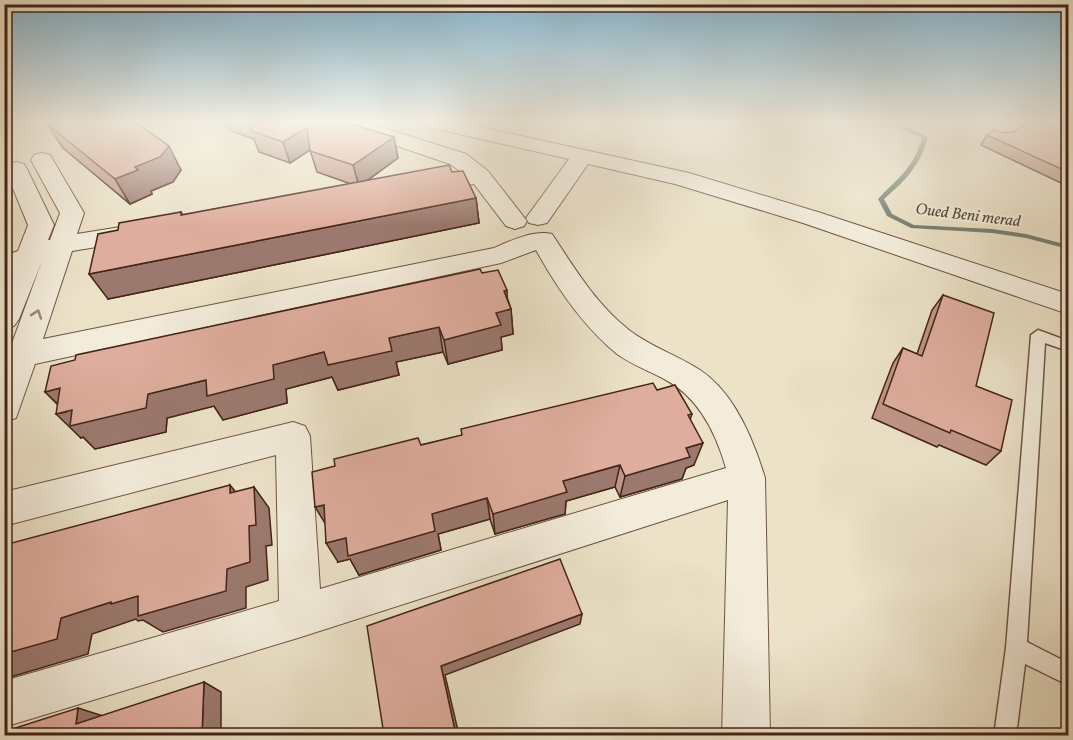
<svg xmlns="http://www.w3.org/2000/svg" width="1073" height="740" font-family="Vollkorn,serif">
<style>
.lines{fill:none;stroke-linecap:round;stroke-linejoin:round}
.stream{fill:#778073;fill-rule:evenodd}
.lane-casing{stroke:#6e5443;stroke-width:3}
.street-casing{stroke:#6e5443;stroke-width:2}
.lane{fill:#f3ecdb;fill-rule:evenodd}
.street{fill:#f3ecdb;fill-rule:evenodd}
.wall{fill:#bf9587;stroke:#442417;stroke-width:1.5}
.shaded-wall{fill:#9b796e;stroke:#442417;stroke-width:1.5}
.building{fill:#dead9d;stroke:#442417;stroke-width:1.5}
.oneway{stroke:#9c8879}
.labels{text-anchor:middle;dominant-baseline:central;stroke-width:4.5;stroke-linejoin:round;paint-order:stroke}
.far-water-label{font-size:16px;font-style:italic;fill:#594a3e;stroke:#f3ecdb}
</style>
<rect width="100%" height="100%" fill="#ece2c8"/>
<filter id="stains"><feTurbulence type="fractalNoise" baseFrequency=".00333" numOctaves="4"/><feColorMatrix values="0 0 0 0 .2 0 0 0 0 .09 0 0 0 0 .02 0 0 0 .5 -.17"/></filter>
<radialGradient id="worn" r=".72"><stop offset=".6" stop-color="#630" stop-opacity="0"/><stop offset="1" stop-color="#630" stop-opacity=".3"/></radialGradient>
<g class="lines">
<path class="stream" d="M890,123h7l31,14c-8,29 -22,43 -44,62l8,15 22,11 78,4 34,5 42,11v4l-42,-11 -34,-5 -81,-5 -24,-12 -9,-17c21,-22 35,-30 44,-61z"/>
<defs>
<polygon id="lane" points="1038,330 1068,341 1068,351 1045,343 1027,642 1068,663 1068,685 1025,664 1016,736 994,736 1006,648 1031,335"/>
<g id="street">
<polygon points="338,123 368,123 466,154 488,171 527,221 524,226 515,229 506,226 474,184 425,192 417,190 413,185 417,180 461,172 450,164 341,127"/>
<polygon points="425,123 462,123 689,173 821,213 1068,294 1068,314 803,223 675,184 588,164 547,223 538,225 529,223 526,218 569,159 428,127"/>
<path d="M1003,123h23c-8,12 -21,22 -35,18l-4,-4z"/>
<path d="M42,153l8,2 34,58 -7,21 62,-10 9,2 4,6 -4,6 -9,2 -67,11 -29,88 451,-91c18,-8 40,-18 58,-14 23,35 44,70 77,96 22,17 48,25 71,40 34,22 54,71 65,108l5,258h-48l6,-236 -427,137 -297,90v-46l275,-80 -3,-146 -272,71v-34l289,-70 12,4 5,10 10,153 406,-121c-10,-35 -27,-70 -60,-88 -16,-9 -34,-15 -49,-26 -34,-28 -60,-66 -81,-104l-35,13 -466,101 -19,54 -12,4v-75l7,-1 31,-85 -23,58 -5,7 -10,3v-46l4,-9 -4,1v-19l14,-5 10,-26 -23,-56 3,-5 8,-2 8,2 3,5 27,56 -6,15h2l10,-27 -29,-53 3,-5z"/>
</g>
</defs>
<use href="#lane" class="lane-casing"/>
<use href="#street" class="street-casing"/>
<use href="#lane" class="lane"/>
<use href="#street" class="street"/>
</g>
<g class="wall">
<polygon points="221,123 348,123 394,137 398,158 367,181 452,172 476,198 479,223 108,299 118,230 181,212 183,215 351,184 317,172 310,150 290,163 259,152 254,139 234,132"/>
<polygon points="1068,123 1068,184 1065,185 981,145 987,135 1003,133"/>
<polygon points="47,124 181,170 173,182 151,191 152,194 130,204 63,148"/>
<polygon points="482,273 508,300 511,309 513,334 501,337 502,350 448,364 443,352 396,362 399,375 338,390 332,377 286,389 287,403 223,420 214,406 167,418 166,432 95,449 83,437 81,438 57,404 45,392"/>
<polygon points="943,295 976,386 1001,451 986,465 939,445 937,447 872,418 893,363 903,348 917,354 932,310"/>
<polygon points="657,390 692,414 690,420 694,465 686,468 682,479 620,497 615,487 566,501 565,514 495,534 490,519 438,534 441,550 359,575 350,559 338,562 421,445"/>
</g>
<g class="shaded-wall">
<polygon points="307,127 313,148 290,163 283,142"/>
<polygon points="394,137 398,158 359,186 353,165"/>
<polygon points="169,146 181,170 173,182 151,191 152,194 130,204 115,179"/>
<polygon points="476,198 479,223 108,299 89,274"/>
<polygon points="507,290 508,310 511,309 513,334 501,337 502,350 448,364 444,340 496,313 504,291"/>
<polygon points="439,327 443,352 396,362 399,375 338,390 332,377 286,389 287,403 223,420 214,406 167,418 166,432 95,449 83,437 81,438 56,414 66,412 45,392 60,388 148,394 324,352"/>
<polygon points="703,443 694,465 686,468 682,479 620,497 625,476 686,448"/>
<polygon points="620,465 615,487 566,501 565,514 495,534 493,514 563,481"/>
<polygon points="230,485 247,506 230,493"/>
<polygon points="254,487 269,508 272,545 266,546 268,580 246,587 246,608 163,632 143,620 138,621 136,619 92,634 88,654 4,679 4,654 61,618 111,602 227,569 249,526"/>
<polygon points="487,498 490,519 438,534 441,550 359,575 350,559 338,562 326,543"/>
<polygon points="324,505 328,528 315,507"/>
<polygon points="582,614 580,624 445,675 459,735 456,735 441,666"/>
<polygon points="204,682 221,692 221,735 202,735"/>
<polygon points="78,708 103,716 76,724"/>
</g>
<g class="building">
<polygon points="52,123 136,123 169,146 160,157 135,167 138,170 115,179 47,124"/>
<polygon points="253,123 348,123 394,137 353,165 310,151 307,127 283,142 251,131"/>
<polygon points="1027,123 1068,123 1068,172 987,135 994,130 1003,133 1014,132"/>
<polygon points="449,165 452,172 463,171 476,198 89,274 98,234 118,230 119,223 181,212 181,215"/>
<polygon points="480,269 482,273 498,270 507,290 504,291 511,309 496,313 501,325 444,340 439,327 389,338 392,351 328,365 324,352 273,365 274,379 207,396 206,380 148,394 146,408 70,426 72,410 56,414 60,388 45,392 51,366 75,360 76,355"/>
<polygon points="943,295 994,313 976,386 1012,400 1001,451 951,430 950,433 883,404 903,348 922,356"/>
<polygon points="653,383 657,390 675,385 692,414 688,415 703,443 686,448 690,457 625,476 620,465 563,481 567,492 493,514 487,498 432,514 435,531 348,556 346,538 326,543 324,505 315,507 312,472 335,466 334,459 418,438 421,445 462,435 461,429"/>
<polygon points="230,485 230,493 254,487 256,525 249,526 250,562 227,569 226,591 138,616 138,596 111,604 111,602 61,618 57,639 4,654 4,545"/>
<polygon points="560,559 582,614 441,666 456,735 384,735 367,626"/>
<polygon points="204,682 202,735 8,735 9,730 78,708 76,724"/>
</g>
<defs><path id="oneway-chevron" d="M-2-3.5L2.5 0L-2 3.5" fill="none" stroke-width="1.6" stroke-linecap="round" stroke-linejoin="round" transform="scale(1.5)"/></defs>
<use class="oneway" href="#oneway-chevron" transform="translate(37 314) rotate(-71)"/>
<linearGradient id="sky" x2="0" y2="1"><stop stop-color="#88b8d2"/><stop offset="0.54" stop-color="#f6f2e6"/><stop offset="1" stop-color="#f6f2e6" stop-opacity="0"/></linearGradient>
<rect width="1073" height="226" fill="url(#sky)"/>
<g class="labels">
<g class="far-water-label">
<text transform="translate(968 216) rotate(7)">Oued Beni merad</text>
</g>
</g>
<rect width="1073" height="740" fill="none" stroke="#ece2c8" stroke-width="24"/>
<rect x="6" y="6" width="1061" height="728" fill="none" stroke="#442417" stroke-width="3"/>
<rect x="12" y="12" width="1049" height="716" fill="none" stroke="#442417" stroke-width="1.5"/>
<rect width="100%" height="100%" filter="url(#stains)"/>
<rect width="100%" height="100%" fill="url(#worn)"/>
</svg>
